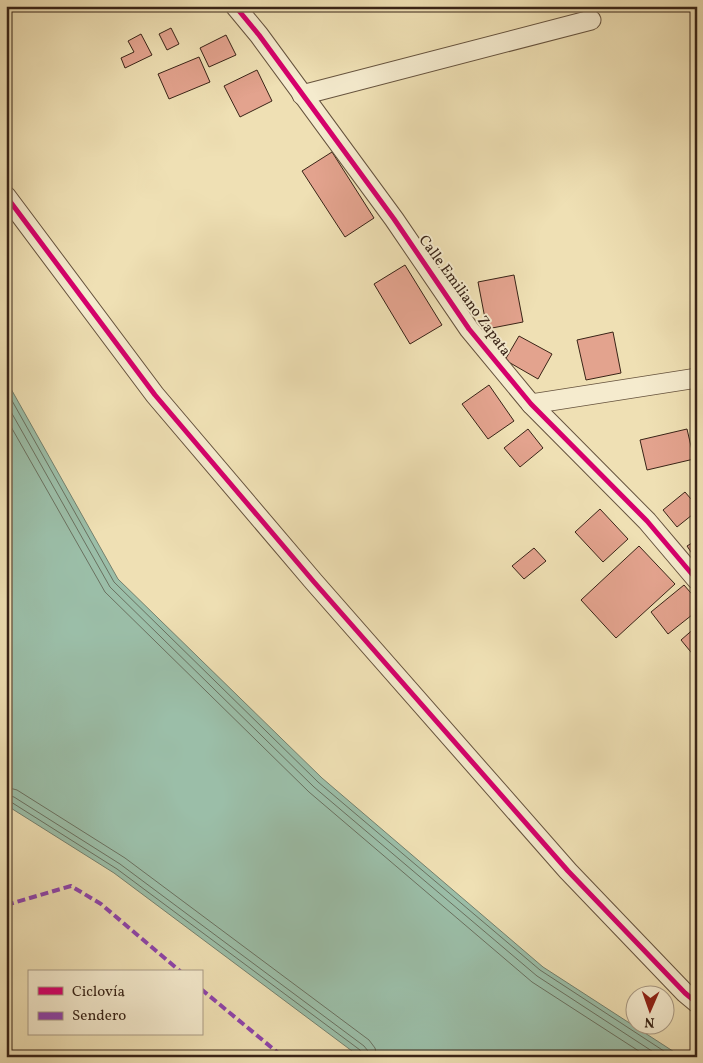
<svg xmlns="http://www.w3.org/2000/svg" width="703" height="1063" font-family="Vollkorn,serif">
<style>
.water{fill:#9bbea8;stroke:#74806e}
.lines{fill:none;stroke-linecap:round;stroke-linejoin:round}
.shore{stroke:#6a7160;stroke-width:1}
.building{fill:#e3a38e;stroke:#392417}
.minor-casing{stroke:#66533e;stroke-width:21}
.minor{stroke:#f5ebce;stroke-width:19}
.quiet{stroke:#8e44ad;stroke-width:4;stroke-dasharray:8 4;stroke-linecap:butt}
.cycleway-casing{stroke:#f5ebce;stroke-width:8}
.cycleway{stroke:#d6006c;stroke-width:5}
.labels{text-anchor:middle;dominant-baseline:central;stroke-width:4;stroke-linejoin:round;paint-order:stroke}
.street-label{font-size:15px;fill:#392417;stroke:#f5ebce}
</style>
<rect width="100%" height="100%" fill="#efe0b4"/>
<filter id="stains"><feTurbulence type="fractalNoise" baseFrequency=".004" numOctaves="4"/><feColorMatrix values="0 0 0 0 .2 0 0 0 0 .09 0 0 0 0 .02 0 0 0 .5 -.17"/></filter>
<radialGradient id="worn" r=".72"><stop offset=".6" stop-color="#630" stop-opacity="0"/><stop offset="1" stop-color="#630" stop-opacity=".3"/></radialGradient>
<polygon class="water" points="6,380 118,579 322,778 543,967 682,1057 360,1057 114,873 6,805"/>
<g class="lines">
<g class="shore">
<polyline points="6,390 114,582 318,782 540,970 673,1057"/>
<polyline points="6,403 110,587 314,787 537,976 661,1057"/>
<polyline points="6,418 105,592 309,792 532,982 648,1057"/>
<polyline points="6,787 17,790 125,858 369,1040 375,1048 377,1057"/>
<polyline points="6,795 14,797 120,864 364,1046 368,1051 369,1057"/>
<polyline points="6,801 11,802 117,869 360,1050 363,1057"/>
</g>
</g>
<g class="building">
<polygon points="171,28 179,44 167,50 159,34"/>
<polygon points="141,34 152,55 125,68 121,58 134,52 128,41"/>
<polygon points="226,35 236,55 209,67 200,48"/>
<polygon points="199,57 210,82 169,99 158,74"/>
<polygon points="257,70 272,101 240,117 224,86"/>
<polygon points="332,152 374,218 345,237 302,171"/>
<polygon points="405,265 442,325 410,344 374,284"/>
<polygon points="514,275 523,322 487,329 478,282"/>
<polygon points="613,332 621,373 586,380 577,340"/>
<polygon points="519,336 552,354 538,379 505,360"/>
<polygon points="489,385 514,421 488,439 462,404"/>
<polygon points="528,429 543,448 520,467 504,448"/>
<polygon points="687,429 694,459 647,470 640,440"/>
<polygon points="685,492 697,506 697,511 677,527 663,510"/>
<polygon points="600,509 628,539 603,562 575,532"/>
<polygon points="697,540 697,561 687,546"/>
<polygon points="639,546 675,584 616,638 581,600"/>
<polygon points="534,548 546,561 524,579 512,566"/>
<polygon points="684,585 697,600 697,611 668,634 651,612"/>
<polygon points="697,626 697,655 695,657 681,640"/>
</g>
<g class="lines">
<defs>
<g id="minor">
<polyline points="235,6 259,35 394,219 469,329 531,404 647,521 697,580"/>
<polyline points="302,95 591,20"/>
<polyline points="6,196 155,395 314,582 568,871 685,993 697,1003"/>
<polyline points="531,404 697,378"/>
</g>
</defs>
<use href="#minor" class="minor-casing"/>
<use href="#minor" class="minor"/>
<g class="quiet">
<polyline points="6,905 71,886 101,904 181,972"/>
<polyline points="201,989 283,1057"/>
</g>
<defs>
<g id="cycleway">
<polyline points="235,6 259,35 394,219 469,329 531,404 647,521 697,580"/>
<polyline points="6,196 155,395 314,582 568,871 685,993 697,1003"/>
</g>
</defs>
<use href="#cycleway" class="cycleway-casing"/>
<use href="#cycleway" class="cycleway"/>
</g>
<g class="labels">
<g class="street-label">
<text transform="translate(464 296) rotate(54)">Calle Emiliano Zapata</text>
</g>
</g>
<rect width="703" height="1063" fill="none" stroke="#efe0b4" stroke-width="25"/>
<rect x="8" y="8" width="688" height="1048" fill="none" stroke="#392417" stroke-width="2.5"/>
<rect x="12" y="12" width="678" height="1038" fill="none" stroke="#392417"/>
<rect x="28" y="970" width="175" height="65" fill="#f5ebce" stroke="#aa9b85"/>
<rect x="38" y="987" width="25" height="8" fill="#d6006c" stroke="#aa9b85"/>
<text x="72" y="996" font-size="15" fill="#392417">Ciclovía</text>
<rect x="38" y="1012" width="25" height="8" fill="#8e44ad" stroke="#aa9b85"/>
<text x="72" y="1020" font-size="15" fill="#392417">Sendero</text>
<g transform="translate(650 1010) rotate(182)"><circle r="24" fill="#f5ebce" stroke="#aa9b85"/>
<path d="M0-4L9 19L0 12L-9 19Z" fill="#8f2418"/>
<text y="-8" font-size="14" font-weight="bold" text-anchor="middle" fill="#392417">N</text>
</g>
<rect width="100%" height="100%" filter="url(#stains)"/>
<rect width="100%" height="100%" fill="url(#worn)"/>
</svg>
